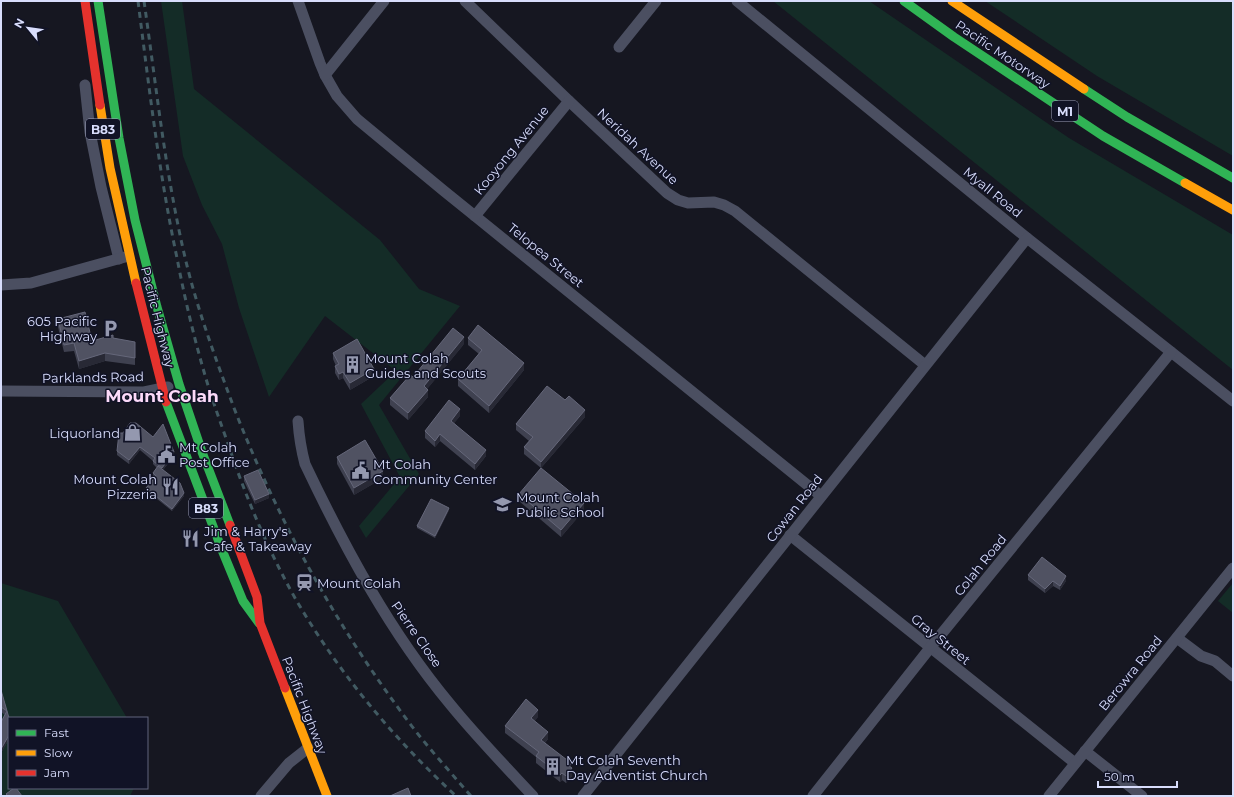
<svg xmlns="http://www.w3.org/2000/svg" width="1234" height="797" font-family="Montserrat,sans-serif">
<style>
.green{fill:#142c27}
.lines{fill:none;stroke-linecap:round;stroke-linejoin:round}
.street{stroke:#4b4f61;stroke-width:11}
.fast{stroke:#30b455;stroke-width:9}
.slow{stroke:#ff9f0a;stroke-width:9}
.jam{stroke:#e5322d;stroke-width:9}
.rail{stroke:#415a62;stroke-width:3;stroke-dasharray:6 5;stroke-linecap:butt}
.wall{fill:#3f4150}
.shaded-wall{fill:#282935}
.building{fill:#505262;stroke:#65677a}
.labels{text-anchor:middle;dominant-baseline:central;stroke-width:3;stroke-linejoin:round;paint-order:stroke}
.shield{fill:#111326;stroke:#9ca0bc;stroke-width:1}
.shield-label{font-size:12px;font-weight:bold;fill:#d8ddfc}
.street-label{font-size:13px;fill:#d8ddfc;stroke:#111326}
.poi-label{font-size:13px;fill:#d8ddfc;stroke:#111326;text-anchor:start}
.district-label{font-size:17px;font-weight:bold;fill:#fcdaf9;stroke:#111326}
</style>
<rect width="100%" height="100%" fill="#161721"/>
<g class="green">
<polygon points="161,1 182,1 194,89 380,240 419,289 460,306 379,405 419,474 366,538 359,526 400,477 361,404 396,371 325,316 269,397 239,308 222,244 202,205 183,156"/>
<polygon points="773,1 869,1 1069,138 1233,235 1233,370"/>
<polygon points="985,1 1233,1 1233,156 1097,76"/>
<polygon points="1,583 58,601 127,718 9,718 9,788 134,788 130,796 1,796"/>
<polygon points="1233,583 1233,613 1218,601"/>
</g>
<g class="lines">
<g class="street">
<polyline points="298,1 320,63 325,75 337,96 357,119 444,191 475,216 821,496"/>
<polyline points="465,1 569,101 667,193 678,200 688,203 714,202 724,205 735,211 925,365"/>
<polyline points="737,1 1027,238 1233,401"/>
<polyline points="619,47 656,1"/>
<polyline points="325,75 384,1"/>
<polyline points="85,85 90,132 101,187 119,259"/>
<polyline points="475,216 569,101"/>
<polyline points="1,285 31,283 125,257"/>
<polyline points="1,391 144,392 168,387"/>
<path d="M298,421c1,15 3,28 7,43 40,84 85,168 145,240 26,32 55,62 83,92"/>
<polyline points="790,535 1075,763"/>
<polyline points="1177,638 1201,656 1215,661 1233,676"/>
<polyline points="1085,751 1142,796"/>
<polyline points="261,796 289,763 308,748"/>
<polyline points="583,796 1027,238"/>
<polyline points="813,796 930,648 1171,352"/>
<polyline points="1049,796 1233,568"/>
</g>
<g class="fast">
<polyline points="98,1 119,138 135,220 157,307 179,384 202,452 230,525"/>
<polyline points="904,1 954,37 1103,136 1185,183"/>
<polyline points="1084,89 1127,117 1233,178"/>
<polyline points="166,402 222,550 243,601 259,623"/>
</g>
<g class="slow">
<polyline points="952,1 1084,89"/>
<polyline points="100,105 110,168 136,283"/>
<polyline points="1185,183 1233,210"/>
<polyline points="285,688 327,796"/>
</g>
<g class="jam">
<polyline points="85,1 100,105"/>
<polyline points="136,283 166,402"/>
<polyline points="230,525 257,597 260,623 285,688"/>
</g>
<g class="rail">
<path d="M138,1c11,86 21,172 39,257 8,42 18,84 30,124 6,20 13,39 20,59 18,54 40,107 68,157 43,74 98,140 161,198"/>
<path d="M144,1c12,84 21,169 40,252 12,53 31,104 50,155 45,115 105,223 180,321 18,23 38,45 57,67"/>
</g>
</g>
<g class="wall">
<polygon points="58,319 92,341 113,338 135,349 135,365 105,361 79,369 74,351 64,352 58,327"/>
<polygon points="468,338 524,370 489,413 458,386 458,379 479,354 468,345"/>
<polygon points="464,344 427,389 428,397 408,420 390,405 390,398 413,377"/>
<polygon points="333,353 374,376 350,390 343,378 339,380 335,373 335,366 336,366 333,359"/>
<polygon points="460,416 454,423 486,456 475,470 440,441 435,447 425,438 425,431"/>
<polygon points="585,417 541,468 524,454 524,447 529,441 516,430 516,424"/>
<polygon points="123,433 174,456 163,470 184,496 172,511 146,490 146,488 154,477 153,476 153,473 157,468 153,464 153,461 140,450 129,464 117,455 117,451"/>
<polygon points="337,457 383,478 354,495 337,464"/>
<polygon points="244,476 269,498 255,504 244,481"/>
<polygon points="519,494 584,510 561,537 519,501"/>
<polygon points="449,510 435,538 417,528 417,526"/>
<polygon points="1028,575 1066,581 1060,590 1053,586 1045,593 1028,580"/>
<polygon points="1,690 9,718 9,739 1,753 1,722 5,715 1,712"/>
<polygon points="538,717 534,721 548,739 545,743 571,767 572,776 566,783 562,780 560,782 536,763 536,757 505,733 505,726"/>
</g>
<g class="shaded-wall">
<polygon points="464,337 464,344 424,393 424,386"/>
<polygon points="105,353 105,361 79,369 79,361"/>
<polygon points="524,363 524,370 489,413 489,406"/>
<polygon points="374,369 374,376 350,390 350,383"/>
<polygon points="343,372 343,378 339,380 339,374"/>
<polygon points="428,390 428,397 408,420 408,413"/>
<polygon points="460,409 460,416 451,427 451,421"/>
<polygon points="585,410 585,417 541,468 541,462"/>
<polygon points="440,434 440,441 435,447 435,441"/>
<polygon points="140,447 140,450 129,464 129,460"/>
<polygon points="486,450 486,456 475,470 475,464"/>
<polygon points="174,452 174,456 162,471 162,468"/>
<polygon points="383,471 383,478 354,495 354,488"/>
<polygon points="184,493 184,496 172,511 172,509"/>
<polygon points="269,494 269,498 255,504 255,500"/>
<polygon points="584,503 584,510 561,537 561,530"/>
<polygon points="449,508 449,510 435,538 435,536"/>
<polygon points="1066,576 1066,581 1060,590 1060,586"/>
<polygon points="1053,581 1053,586 1045,593 1045,589"/>
<polygon points="538,710 538,717 531,726 531,718"/>
<polygon points="548,732 548,739 541,747 541,740"/>
<polygon points="9,735 9,739 1,753 1,749"/>
<polygon points="571,763 571,769 572,768 572,776 566,783 566,776 569,766"/>
<polygon points="562,773 562,780 560,782 560,775"/>
</g>
<g class="building">
<polygon points="85,312 92,341 113,335 113,338 135,342 135,358 105,353 79,361 74,343 64,345 58,319"/>
<polygon points="478,325 524,363 489,406 458,379 482,350 468,338"/>
<polygon points="453,328 464,337 424,386 428,390 408,413 390,398 410,375 413,377"/>
<polygon points="357,339 374,369 350,383 343,372 339,374 335,366 339,364 333,353"/>
<polygon points="547,386 565,400 569,396 585,410 541,462 524,447 533,437 516,424"/>
<polygon points="449,400 460,409 451,421 486,450 475,464 440,434 435,441 425,431"/>
<polygon points="130,423 136,423 153,437 163,424 174,452 162,468 153,461 155,458 140,447 129,460 117,451 119,433 123,433"/>
<polygon points="365,440 383,471 354,488 337,457"/>
<polygon points="158,466 180,483 184,493 172,509 146,488 156,476 153,473"/>
<polygon points="541,468 584,503 561,530 519,494"/>
<polygon points="258,470 269,494 255,500 244,476"/>
<polygon points="431,499 449,508 435,536 417,526"/>
<polygon points="1042,557 1066,576 1060,586 1053,581 1045,589 1028,575"/>
<polygon points="1,690 9,718 9,735 1,749 1,722 7,711 1,707"/>
<polygon points="526,699 538,710 531,718 548,732 541,740 571,763 569,766 572,768 566,776 562,773 560,775 536,756 539,752 505,726"/>
<polygon points="14,788 16,788 22,796 8,796 6,794"/>
<polygon points="408,788 411,796 390,796"/>
</g>
<defs>
<symbol id="parking-bare" viewBox="-9 -9 18 18"><path d="M-3.5-5.5H1a3.5 3.5 0 0 1 0 7H-1V5.5H-3.5ZM-1-3.4V-.6H.8a1.4 1.4 0 0 0 0-2.8Z" fill="#9498af" stroke="#111326" stroke-width="2.5" paint-order="stroke"/></symbol>
<symbol id="building-bare" viewBox="-9 -9 18 18"><path d="M-4-6H4V6H1V3H-1V6H-4ZM-2.5-4.3h1.7v1.8h-1.7ZM.8-4.3h1.7v1.8H.8ZM-2.5-1h1.7V.8h-1.7ZM.8-1h1.7V.8H.8Z" fill="#9498af" stroke="#111326" stroke-width="2.5" paint-order="stroke"/></symbol>
<symbol id="shop-bare" viewBox="-9 -9 18 18"><path d="M-5-2.5h2.3a2.7 3.5 0 0 1 5.4 0H5L5.5 6h-11ZM-1.5-2.5h3a1.5 2.3 0 0 0-3 0Z" fill="#9498af" stroke="#111326" stroke-width="2.5" paint-order="stroke"/></symbol>
<symbol id="civic-bare" viewBox="-9 -9 18 18"><path d="M-.6-6.5H3V-4.5H.6V-3L4-1V1h2V6H-6V1h2V-1L-.6-3ZM-1.2 2.5V6h2.4V2.5Z" fill="#9498af" stroke="#111326" stroke-width="2.5" paint-order="stroke"/></symbol>
<symbol id="restaurant-bare" viewBox="-9 -9 18 18"><path d="M-5-6h1v4h1v-4h1v4h1v-4h1v5L-1.5 .5V6h-2V.5L-5-1ZM5-6V6H3V1.5H1.5Q1.5-4 5-6Z" fill="#9498af" stroke="#111326" stroke-width="2.5" paint-order="stroke"/></symbol>
<symbol id="school-bare" viewBox="-9 -9 18 18"><path d="M0-5L7-2L0 1L-7-2ZM-4 1L0 2.5L4 1V4Q0 6-4 4Z" fill="#9498af" stroke="#111326" stroke-width="2.5" paint-order="stroke"/></symbol>
<symbol id="station-bare" viewBox="-9 -9 18 18"><path d="M-3-6H3Q5-6 5-4V2Q5 4 3 4L4.5 6H3L1.5 4h-3L-3 6H-4.5L-3 4Q-5 4-5 2V-4Q-5-6-3-6ZM-3.5-4v3h7v-3ZM-3.5 1v1.5H-2V1ZM2 1v1.5H3.5V1Z" fill="#9498af" stroke="#111326" stroke-width="2.5" paint-order="stroke"/></symbol>
</defs>
<g fill-rule="evenodd">
<use href="#parking-bare" x="98" y="316" width="25" height="25"/>
<use href="#building-bare" x="340" y="352" width="25" height="25"/>
<use href="#shop-bare" x="120" y="420" width="25" height="25"/>
<use href="#civic-bare" x="154" y="442" width="25" height="25"/>
<use href="#civic-bare" x="348" y="458" width="25" height="25"/>
<use href="#restaurant-bare" x="158" y="474" width="25" height="25"/>
<use href="#school-bare" x="490" y="492" width="25" height="25"/>
<use href="#restaurant-bare" x="178" y="526" width="25" height="25"/>
<use href="#station-bare" x="292" y="570" width="25" height="25"/>
<use href="#building-bare" x="540" y="754" width="25" height="25"/>
</g>
<g class="labels">
<g class="shield">
<rect x="1052" y="101" width="26" height="20" rx="3"/>
<rect x="86" y="119" width="34" height="20" rx="3"/>
<rect x="189" y="498" width="34" height="20" rx="3"/>
</g>
<g class="shield-label">
<text x="1065" y="111">M1</text>
<text x="103" y="129">B83</text>
<text x="206" y="508">B83</text>
</g>
<g class="street-label">
<text transform="translate(1003 54) rotate(34)">Pacific Motorway</text>
<text transform="translate(638 146) rotate(43)">Neridah Avenue</text>
<text transform="translate(511 150) rotate(-51)">Kooyong Avenue</text>
<text transform="translate(993 192) rotate(39)">Myall Road</text>
<text transform="translate(546 255) rotate(39)">Telopea Street</text>
<text transform="translate(158 317) rotate(76)">Pacific Highway</text>
<text transform="translate(93 377) rotate(-1)">Parklands Road</text>
<text transform="translate(794 508) rotate(-52)">Cowan Road</text>
<text transform="translate(980 565) rotate(-51)">Colah Road</text>
<text transform="translate(417 634) rotate(55)">Pierre Close</text>
<text transform="translate(941 639) rotate(39)">Gray Street</text>
<text transform="translate(1130 673) rotate(-51)">Berowra Road</text>
<text transform="translate(305 705) rotate(69)">Pacific Highway</text>
</g>
<g class="poi-label">
<text x="97" y="321" text-anchor="end">605 Pacific<tspan x="97" dy="15">Highway</tspan></text>
<text x="365" y="358">Mount Colah<tspan x="365" dy="15">Guides and Scouts</tspan></text>
<text x="120" y="433" text-anchor="end">Liquorland</text>
<text x="179" y="447">Mt Colah<tspan x="179" dy="15">Post Office</tspan></text>
<text x="373" y="464">Mt Colah<tspan x="373" dy="15">Community Center</tspan></text>
<text x="157" y="479" text-anchor="end">Mount Colah<tspan x="157" dy="15">Pizzeria</tspan></text>
<text x="516" y="497">Mount Colah<tspan x="516" dy="15">Public School</tspan></text>
<text x="204" y="531">Jim &amp; Harry's<tspan x="204" dy="15">Cafe &amp; Takeaway</tspan></text>
<text x="317" y="583">Mount Colah</text>
<text x="566" y="760">Mt Colah Seventh<tspan x="566" dy="15">Day Adventist Church</tspan></text>
</g>
<g class="district-label">
<text x="162" y="396">Mount Colah</text>
</g>
</g>
<rect width="1234" height="797" fill="none" stroke="#d8ddfc" stroke-width="4"/>
<rect x="8" y="717" width="140" height="72" fill="#111326" stroke="#61647c"/>
<rect x="16" y="730" width="20" height="6" fill="#30b455" stroke="#61647c"/>
<text x="44" y="737" font-size="12" fill="#d8ddfc">Fast</text>
<rect x="16" y="750" width="20" height="6" fill="#ff9f0a" stroke="#61647c"/>
<text x="44" y="757" font-size="12" fill="#d8ddfc">Slow</text>
<rect x="16" y="770" width="20" height="6" fill="#e5322d" stroke="#61647c"/>
<text x="44" y="777" font-size="12" fill="#d8ddfc">Jam</text>
<g transform="translate(28 28) rotate(299)" stroke="#111326" stroke-width="3" paint-order="stroke">
<path d="M0-3L7 15L0 10L-7 15Z" fill="#d8ddfc"/>
<text y="-6" font-size="11" font-weight="bold" text-anchor="middle" fill="#d8ddfc">N</text>
</g>
<path d="M1098 781v6h79v-6" fill="none" stroke="#d8ddfc" stroke-width="2"/>
<text x="1104" y="781" font-size="12" fill="#d8ddfc" stroke="#111326" stroke-width="3" paint-order="stroke">50 m</text>
</svg>
